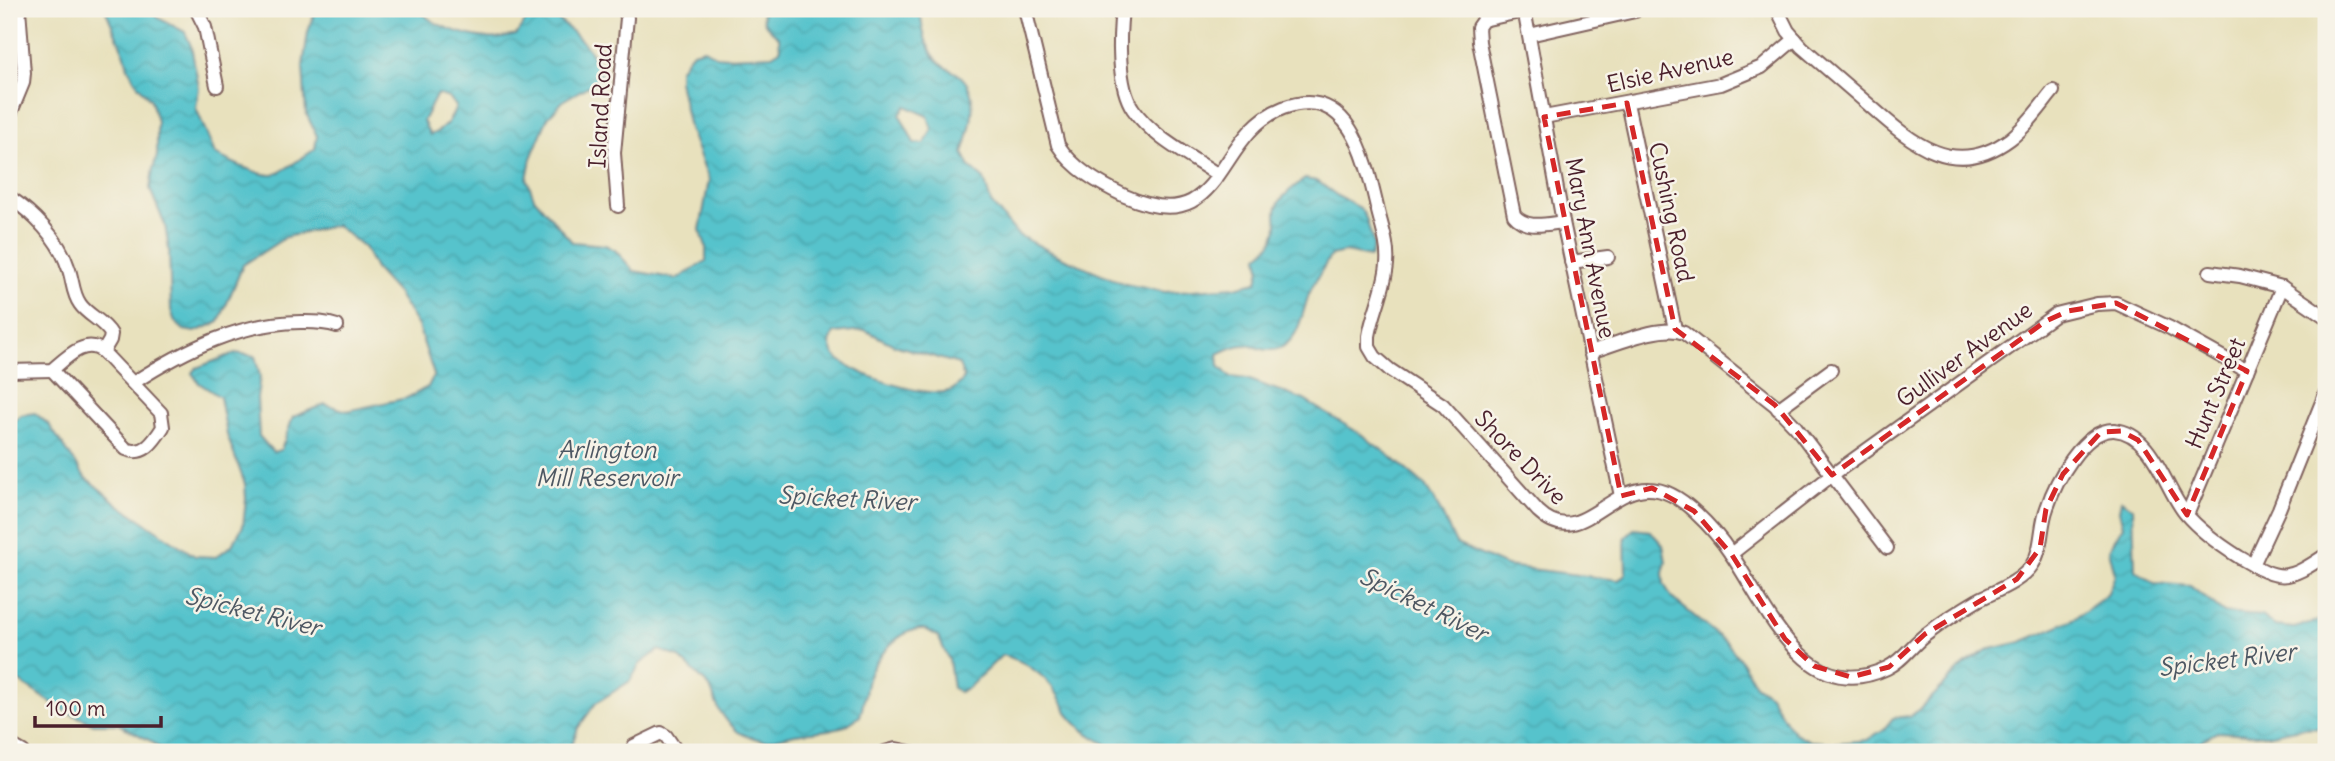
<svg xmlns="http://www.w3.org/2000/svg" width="2335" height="761" font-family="Delius,sans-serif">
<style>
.water{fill:url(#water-waves);stroke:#50717c;stroke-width:2;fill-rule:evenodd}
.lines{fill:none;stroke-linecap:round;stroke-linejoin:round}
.minor-casing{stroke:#81635e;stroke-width:16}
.minor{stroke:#fff;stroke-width:12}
.marked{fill:none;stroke:#d62828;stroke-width:5;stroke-dasharray:14 9;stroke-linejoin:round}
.labels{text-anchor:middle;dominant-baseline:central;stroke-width:5;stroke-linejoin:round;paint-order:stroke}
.street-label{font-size:23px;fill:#4a1f2b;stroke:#f7f3e8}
.water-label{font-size:24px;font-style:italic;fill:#4e5863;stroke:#f7f3e8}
</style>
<defs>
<pattern id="water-waves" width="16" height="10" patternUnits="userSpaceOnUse" patternTransform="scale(1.75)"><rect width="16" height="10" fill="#56c3cc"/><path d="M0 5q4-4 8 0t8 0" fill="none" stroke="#4ca7af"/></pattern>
</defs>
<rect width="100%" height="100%" fill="#f7f3e8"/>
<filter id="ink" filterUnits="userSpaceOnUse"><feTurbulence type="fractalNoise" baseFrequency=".0143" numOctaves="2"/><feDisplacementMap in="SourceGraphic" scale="14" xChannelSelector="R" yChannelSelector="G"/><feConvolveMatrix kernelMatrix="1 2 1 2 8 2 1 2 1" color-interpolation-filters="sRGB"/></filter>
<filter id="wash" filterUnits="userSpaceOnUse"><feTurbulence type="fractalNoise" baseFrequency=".00686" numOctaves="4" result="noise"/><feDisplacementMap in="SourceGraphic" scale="28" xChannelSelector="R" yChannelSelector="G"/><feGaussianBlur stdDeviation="1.57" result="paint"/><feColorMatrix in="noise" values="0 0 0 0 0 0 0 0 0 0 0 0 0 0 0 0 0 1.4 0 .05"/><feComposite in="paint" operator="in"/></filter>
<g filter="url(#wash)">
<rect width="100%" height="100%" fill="#e8e1bd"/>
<path class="water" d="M105,9h45l8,9 27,14 6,14 8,42 -3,20 19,46c14,7 43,22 58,21 6,-1 35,-21 42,-26l2,-13 -11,-23 -3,-47 5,-34 8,-23h104c9,17 48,27 67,29 9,2 20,-1 29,-3l11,-16 21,-8c21,19 45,34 53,63l-4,7 -33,19 -16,17 -17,41 -4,21 7,19 38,44 33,3 10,5 19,21 43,8 29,-18v-15l-6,-16 9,-50 -20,-52 -10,-47v-11l8,-11 6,-7 11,-3 12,7 12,1 44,-2 8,-5 -1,-13c-10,-8 -19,-14 -16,-28h157c2,18 4,36 17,51 5,7 15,10 22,15 23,18 11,55 4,78l7,14 14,12 7,24 27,32 43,22 64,27 40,8 70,-5 22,-5 3,-14 -2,-12c11,-9 19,-17 19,-32 -1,-7 -2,-11 0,-17 5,-12 18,-21 28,-28l12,2 22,16 21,11 6,10 8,27 -4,12 -25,-5 -14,3c-8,13 -16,26 -22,39 -7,19 -10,49 -32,55 -12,4 -22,-4 -33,-4 -9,0 -18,5 -26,9l1,12 11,11 17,2 57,21 58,35 28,21 35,30 15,24 16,34 50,22 113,14 7,-7 -1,-36 9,-8 16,2 13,14 3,17 -3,11 1,11 8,14 55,45 15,19 13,23 15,10 17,29 8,9 15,8 26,2 31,-3 17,-11 9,-11 17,-2 10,-7 45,-45 22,-14 34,-8 24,-10 32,-15 30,-22 8,-20 -6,-26 14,-23 -4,-15 2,-11 12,8 2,62 19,13 36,3 34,27 37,3 14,10 19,2 24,-7 8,-7v113l-25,1 -34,7 -50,-3 -13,7 -15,13h-1068c-18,-9 -36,-18 -49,-33 -6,-7 -9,-16 -14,-24 -12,-19 -34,-35 -56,-40l-33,32 -10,5 -6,-4 -4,-28 -11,-24c-4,-2 -10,-6 -15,-7 -22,-2 -49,30 -55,50 -3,12 -4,25 -8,37l-15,10 -17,4 -33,4 -30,7 -18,-5 -9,-4 -10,-10 -9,-12 -9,-23 -31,-30 -20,-7 -19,14 -10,17 -34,22 -18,25 -9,24h-405l-13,-11 -33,-17h-24l-31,-14 -54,-35v-249l12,-11 14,-2 14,12 36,52 34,28 76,51 21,1 16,-12 11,-19 3,-27 -1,-15 -18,-49 -7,-38 -21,-14 -7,-10 4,-5 39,-15 20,3 5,20 -3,22 2,38 14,16 8,-2 12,-33 32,-13 22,7 60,-13 21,-11 6,-12 -16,-49 -21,-33 -22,-24 -11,-22 -28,-22 -50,12 -43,28 -24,57 -24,10 -11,-2 -9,-8 -4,-12 -2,-60 -4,-25 -15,-36 3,-20 4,-13v-34l-6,-22 -13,-15 -10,-17 -3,-13zM437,94l12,4 7,8c-4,14 -13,24 -26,29l-7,-14zM906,106l22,10 4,14 -8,14 -10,-1 -14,-28zM865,330l29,15 65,19 5,15c-3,3 -8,9 -12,11 -21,11 -107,-17 -119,-37 0,0 -3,-10 -3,-10l4,-10z"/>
</g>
<g filter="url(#ink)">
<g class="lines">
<defs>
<g id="minor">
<polyline points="196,9 205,27 217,86"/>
<path d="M1025,9l33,136c15,24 42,39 67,51 101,45 88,-61 158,-88 67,-25 83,52 94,99 4,18 12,38 10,57 -2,25 -14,48 -18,72v11l6,10 15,13 53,35 95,106c53,51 83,-71 158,2 13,12 25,26 35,41 36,53 74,153 156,114 17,-8 26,-25 41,-35 16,-12 33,-23 50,-33 17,-9 43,-18 54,-35 11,-16 8,-39 15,-57 8,-25 36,-79 67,-78 39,3 50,57 71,83 15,18 35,32 54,44 42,25 47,25 87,-2"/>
<path d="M1122,9c-3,27 -5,77 11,100 20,29 57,47 85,66"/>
<polyline points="1524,9 1563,222 1621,496"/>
<path d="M1777,9l11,22 14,16c22,19 44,38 66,57 42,37 85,77 142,35 17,-13 30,-32 43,-48"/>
<path d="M1524,11l-41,9 -5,7 1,15 35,173c12,15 32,9 49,7"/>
<polyline points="1529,35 1635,11"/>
<polyline points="1627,103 1675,329"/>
<polyline points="9,117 23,83 24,73 19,9"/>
<polyline points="1544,117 1721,84 1762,67 1795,39"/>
<path d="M9,197c24,16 50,42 59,70 5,12 4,26 12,37 8,12 23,16 31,30l-1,6 -7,12 58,61 2,14c-9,14 -19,30 -37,22l-74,-79"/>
<polyline points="618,206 614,153 627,18 625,9"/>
<polyline points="1571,262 1608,257"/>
<polyline points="2210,272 2240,276 2282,287 2326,317"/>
<path d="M1590,352c24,-7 72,-29 94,-19l91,72 20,21 92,122"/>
<path d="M9,371l43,-1c13,-11 34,-34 51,-18"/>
<path d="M133,383c51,-33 109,-62 171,-61 11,0 22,0 33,4"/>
<polyline points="1778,409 1831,370"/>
<polyline points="2187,515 2282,287"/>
<polyline points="1731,554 1832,475 2056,314 2097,304 2116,303 2170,328 2247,371"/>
<polyline points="2253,565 2279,509 2326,392"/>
<polyline points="9,744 23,752"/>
<polyline points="631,752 634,746 661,733 666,736 677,752"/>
<polyline points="885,752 896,749 910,752"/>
</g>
</defs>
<use href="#minor" class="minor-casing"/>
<use href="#minor" class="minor"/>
</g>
</g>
<path class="marked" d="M1627,103l48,226 100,76 57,70 214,-154 22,-10 48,-8 131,68 -60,144 -49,-75 -17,-9 -20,1 -38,42 -17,35 -6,39 -23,31 -92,55 -36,33 -38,10 -37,-11 -29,-27 -53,-84 -38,-44 -42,-23 -31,8 -77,-379z"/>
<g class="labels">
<g class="street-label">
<text transform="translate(1670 70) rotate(-13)">Elsie Avenue</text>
<text transform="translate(600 106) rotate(-87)">Island Road</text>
<text transform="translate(1672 212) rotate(78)">Cushing Road</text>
<text transform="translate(1591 248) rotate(79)">Mary Ann Avenue</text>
<text transform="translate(1964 354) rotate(-36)">Gulliver Avenue</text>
<text transform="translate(2215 393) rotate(-67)">Hunt Street</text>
<text transform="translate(1521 457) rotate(46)">Shore Drive</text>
</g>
<g class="water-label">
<text x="607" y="449">Arlington<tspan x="607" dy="28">Mill Reservoir</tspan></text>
<text transform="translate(847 498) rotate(3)">Spicket River</text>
<text transform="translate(1424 604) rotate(26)">Spicket River</text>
<text transform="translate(253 611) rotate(14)">Spicket River</text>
<text transform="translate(2227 659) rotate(-7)">Spicket River</text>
</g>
</g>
<rect width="2335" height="761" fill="none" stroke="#f7f3e8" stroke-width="35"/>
<path d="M35 716v10h126v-10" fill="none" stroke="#4a1f2b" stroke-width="3.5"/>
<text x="46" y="716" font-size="21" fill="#4a1f2b" stroke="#f7f3e8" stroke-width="5" paint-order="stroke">100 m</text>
</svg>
